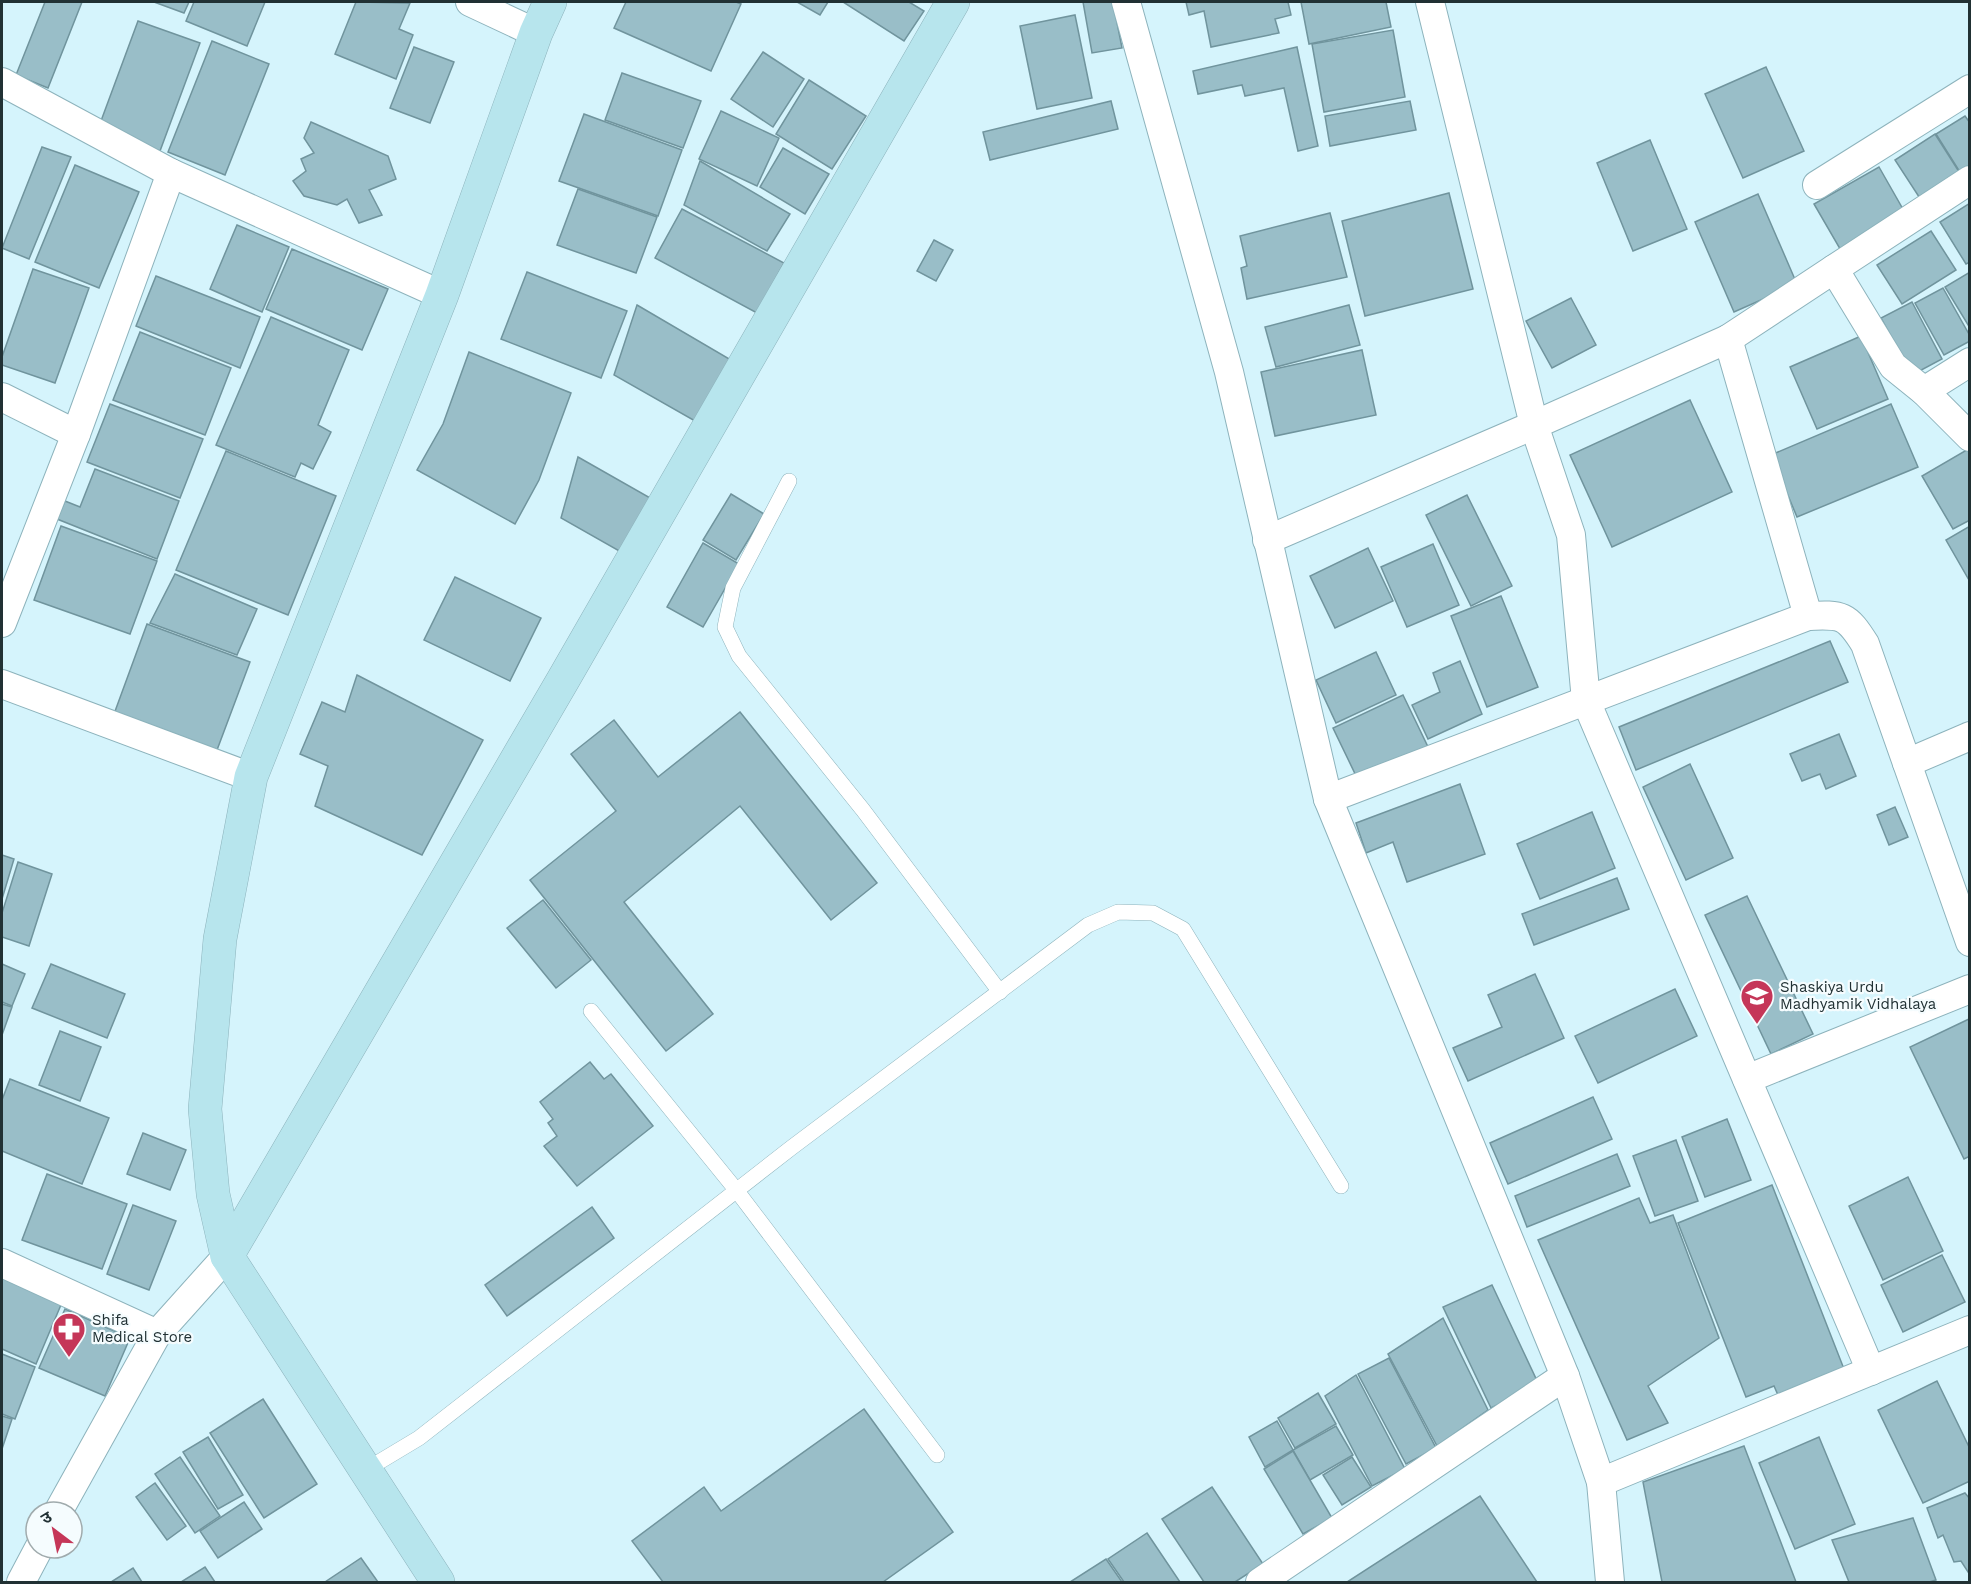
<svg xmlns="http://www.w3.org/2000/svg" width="1971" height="1584" font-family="'Work Sans','Noto Sans Devanagari',sans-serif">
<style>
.building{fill:#99bec8;stroke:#70949d;stroke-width:1.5}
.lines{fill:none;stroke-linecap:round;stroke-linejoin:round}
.lane-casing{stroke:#8db3bc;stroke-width:16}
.street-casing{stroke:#8db3bc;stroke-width:30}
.secondary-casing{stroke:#8db3bc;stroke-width:34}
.lane{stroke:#fff;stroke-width:15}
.street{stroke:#fff;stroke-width:28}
.secondary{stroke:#b7e5ed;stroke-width:33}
.labels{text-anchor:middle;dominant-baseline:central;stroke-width:4.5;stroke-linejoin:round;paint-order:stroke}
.poi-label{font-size:15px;fill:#213134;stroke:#f5fcfe;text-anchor:start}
</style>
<rect width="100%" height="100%" fill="#d5f4fc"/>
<g class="building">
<polygon points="45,2 82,2 48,88 16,75"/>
<polygon points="154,2 189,2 184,13"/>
<polygon points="194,2 265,2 247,46 186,21"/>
<polygon points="356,2 410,3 399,29 413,35 396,79 335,54"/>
<polygon points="626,2 736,2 741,4 711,71 614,28"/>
<polygon points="797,2 828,2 820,15"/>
<polygon points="843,2 909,2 924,11 904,41"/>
<polygon points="1083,2 1113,2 1122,48 1092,53"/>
<polygon points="1186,2 1288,2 1291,15 1275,19 1279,33 1211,47 1204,11 1189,15"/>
<polygon points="1301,2 1386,2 1391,27 1309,44"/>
<polygon points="1075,15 1092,98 1037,109 1020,26"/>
<polygon points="138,21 200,43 160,151 98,129"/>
<polygon points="1393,30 1405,97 1324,112 1312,44"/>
<polygon points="212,41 269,64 225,175 168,152"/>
<polygon points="414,47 454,62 430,123 390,108"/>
<polygon points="1297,47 1318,146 1298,151 1284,88 1245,96 1242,85 1198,94 1193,71"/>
<polygon points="763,52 804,79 773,127 731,99"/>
<polygon points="1766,67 1804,151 1743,178 1705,94"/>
<polygon points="622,73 701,101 683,148 605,120"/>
<polygon points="809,80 866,116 832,169 776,134"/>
<polygon points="1111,101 1118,129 990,160 983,132"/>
<polygon points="1410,101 1416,130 1330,146 1325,116"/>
<polygon points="721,111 779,138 757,186 699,159"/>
<polygon points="584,114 682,150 658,216 559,181"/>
<polygon points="1965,116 1970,123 1970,173 1963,177 1936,134"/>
<polygon points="311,122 388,156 396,179 369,190 382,215 359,223 347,199 337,205 304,196 293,181 306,171 301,159 314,153 304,138"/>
<polygon points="1935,134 1963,178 1923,203 1895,160"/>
<polygon points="1650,140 1687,229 1633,251 1597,163"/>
<polygon points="42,147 71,157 29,259 2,248"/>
<polygon points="783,148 829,174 805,214 760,187"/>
<polygon points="700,161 790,214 767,251 684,205"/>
<polygon points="75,165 139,192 99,288 35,262"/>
<polygon points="1879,167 1908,218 1843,254 1814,204"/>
<polygon points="578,189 657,217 636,273 557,245"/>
<polygon points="1449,193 1473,289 1365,316 1342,221"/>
<polygon points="1758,194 1797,284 1734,312 1695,222"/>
<polygon points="1970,203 1970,262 1966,264 1940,222"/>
<polygon points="682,209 784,263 757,313 655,258"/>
<polygon points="1330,213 1347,277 1247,299 1241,268 1247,266 1240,236"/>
<polygon points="237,225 289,247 262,312 210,289"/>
<polygon points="1931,231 1956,270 1902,304 1877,265"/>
<polygon points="934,240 953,250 936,281 917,271"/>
<polygon points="292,249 388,289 362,350 266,309"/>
<polygon points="33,269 89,288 55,383 2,365 2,357"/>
<polygon points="527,272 627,311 601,378 501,339"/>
<polygon points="1970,272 1970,328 1945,287"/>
<polygon points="156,276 260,317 240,368 136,326"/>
<polygon points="1943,288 1970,336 1970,341 1944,355 1915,303"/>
<polygon points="1571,298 1596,345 1552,368 1526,321"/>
<polygon points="1912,302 1942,359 1912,375 1881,318"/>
<polygon points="637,305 731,360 695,421 614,375"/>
<polygon points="1349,305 1360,345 1276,367 1265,327"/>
<polygon points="271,317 349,350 318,425 331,432 313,469 301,463 295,477 216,445"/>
<polygon points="140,332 231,368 205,435 113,400"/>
<polygon points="1861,336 1888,399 1817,429 1790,367"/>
<polygon points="1362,350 1376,415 1275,436 1261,372"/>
<polygon points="469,352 571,393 539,480 515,524 417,470 443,424"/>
<polygon points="1690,400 1732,492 1612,547 1570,455"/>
<polygon points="110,404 203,439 180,498 87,462"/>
<polygon points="1891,404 1918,467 1797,517 1771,455"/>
<polygon points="1970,448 1970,520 1953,529 1922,476"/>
<polygon points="226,451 336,496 288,615 176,570"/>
<polygon points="578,457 652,499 621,552 561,518"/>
<polygon points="95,469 179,501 157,559 57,519 65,501 80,507"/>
<polygon points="731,494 764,514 736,560 703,540"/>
<polygon points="1467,495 1512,586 1471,606 1426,515"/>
<polygon points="61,526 157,561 130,634 34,600"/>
<polygon points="1970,526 1970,580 1969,580 1946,540"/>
<polygon points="703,543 739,564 703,627 667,607"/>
<polygon points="1433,544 1459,605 1407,627 1381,567"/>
<polygon points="1368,548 1393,601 1335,628 1310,576"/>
<polygon points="175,574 257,609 237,655 150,623"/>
<polygon points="455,577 541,618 510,681 424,640"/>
<polygon points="1501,596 1538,687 1487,707 1451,616"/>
<polygon points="147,624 250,662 217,750 114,714"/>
<polygon points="1830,641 1848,682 1636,770 1619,727"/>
<polygon points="1376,652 1396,695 1336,723 1316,680"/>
<polygon points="1460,661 1482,714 1428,739 1412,705 1440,692 1433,673"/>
<polygon points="357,675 483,740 422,855 315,806 328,766 300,754 322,702 345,712"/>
<polygon points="1403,695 1429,749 1359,782 1333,728"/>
<polygon points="740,712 877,883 831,920 740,806 624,902 713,1014 666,1051 530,880 616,811 571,754 614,720 658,777"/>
<polygon points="1839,734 1856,776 1826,789 1820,774 1802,781 1790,754"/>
<polygon points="1690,764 1733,858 1686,880 1643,787"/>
<polygon points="1460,784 1485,854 1407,882 1393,842 1366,853 1356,823"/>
<polygon points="1895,807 1908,837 1889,845 1877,815"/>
<polygon points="1592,812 1615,868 1540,899 1517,844"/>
<polygon points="2,855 14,859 2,899"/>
<polygon points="18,862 52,874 29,946 2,937 2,913"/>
<polygon points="1617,878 1629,909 1534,945 1522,914"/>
<polygon points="1747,896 1813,1034 1771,1054 1705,915"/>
<polygon points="543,900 591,960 556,988 507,928"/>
<polygon points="2,964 25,974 12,1006 2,1002"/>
<polygon points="51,964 125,994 107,1038 32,1008"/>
<polygon points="1535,974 1564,1038 1468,1081 1453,1048 1502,1027 1488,995"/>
<polygon points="1675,989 1697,1036 1598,1083 1575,1036"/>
<polygon points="2,1004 12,1007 2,1035"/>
<polygon points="1969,1019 1970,1156 1964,1159 1910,1047"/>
<polygon points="60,1031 101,1047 80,1101 39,1085"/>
<polygon points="590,1062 604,1079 611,1074 653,1126 577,1186 544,1146 557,1136 548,1123 553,1119 540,1102"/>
<polygon points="10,1079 109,1118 82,1184 2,1151 2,1100"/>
<polygon points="1593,1097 1612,1139 1508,1184 1490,1143"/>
<polygon points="1727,1119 1751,1180 1705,1197 1682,1137"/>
<polygon points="143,1133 186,1150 170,1190 127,1174"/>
<polygon points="1676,1140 1698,1201 1655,1216 1633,1156"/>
<polygon points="1617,1154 1630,1186 1527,1227 1515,1196"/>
<polygon points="47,1174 127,1204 102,1269 22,1240"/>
<polygon points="1908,1177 1943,1251 1883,1280 1849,1206"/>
<polygon points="1772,1185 1844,1369 1778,1395 1774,1386 1746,1397 1678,1223"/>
<polygon points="1639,1198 1650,1223 1673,1215 1719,1338 1648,1386 1668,1423 1627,1440 1538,1240"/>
<polygon points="133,1205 176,1221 149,1290 107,1274"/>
<polygon points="592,1207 614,1238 507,1316 485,1285"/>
<polygon points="1942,1255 1965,1302 1903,1332 1881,1285"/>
<polygon points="2,1267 66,1293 36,1364 2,1349"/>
<polygon points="1492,1285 1539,1385 1491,1408 1443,1307"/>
<polygon points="65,1309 130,1338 105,1396 39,1368"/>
<polygon points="1443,1318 1488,1410 1437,1446 1388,1354"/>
<polygon points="2,1354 35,1367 15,1419 2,1414"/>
<polygon points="1389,1358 1436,1448 1406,1464 1358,1374"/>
<polygon points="1356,1375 1405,1469 1372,1486 1325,1396"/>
<polygon points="1937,1381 1970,1449 1970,1481 1923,1503 1878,1410"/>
<polygon points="1318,1393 1336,1424 1295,1448 1278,1418"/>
<polygon points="263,1399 317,1484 264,1518 210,1433"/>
<polygon points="864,1409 953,1532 883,1582 663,1582 632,1541 704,1487 721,1511"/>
<polygon points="2,1416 12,1419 2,1449"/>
<polygon points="1277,1421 1293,1450 1265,1467 1249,1437"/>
<polygon points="1336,1426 1353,1455 1310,1480 1293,1450"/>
<polygon points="208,1437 243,1495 218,1509 183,1452"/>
<polygon points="1819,1437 1855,1524 1795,1549 1759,1463"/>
<polygon points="1744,1446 1796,1582 1662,1582 1643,1482"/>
<polygon points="1293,1451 1332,1518 1303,1534 1264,1469"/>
<polygon points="180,1457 220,1516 195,1533 155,1474"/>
<polygon points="1352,1457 1371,1487 1342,1505 1323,1475"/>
<polygon points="155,1483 186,1526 167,1540 136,1497"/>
<polygon points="1212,1487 1263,1564 1235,1582 1204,1582 1162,1519"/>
<polygon points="1965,1493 1970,1499 1970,1575 1961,1561 1954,1562 1943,1535 1938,1538 1927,1508"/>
<polygon points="1480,1496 1537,1582 1347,1582"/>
<polygon points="244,1502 262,1529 218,1558 200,1531"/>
<polygon points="1913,1518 1936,1580 1929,1582 1849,1582 1832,1540"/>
<polygon points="1147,1533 1180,1582 1124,1582 1108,1559"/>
<polygon points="361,1558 378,1582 325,1582"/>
<polygon points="1106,1559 1122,1582 1070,1582"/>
<polygon points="205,1567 215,1582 181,1582"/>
<polygon points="133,1568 142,1582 111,1582"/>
</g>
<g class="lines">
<defs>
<g id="lane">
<polyline points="789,481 733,588 725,627 739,656 863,810 1000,992"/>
<polyline points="591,1011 737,1191 937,1455"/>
<polyline points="364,1471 419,1438 791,1148 1088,925 1118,912 1153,913 1183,929 1341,1186"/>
</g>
<g id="street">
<polyline points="470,2 536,33"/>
<polyline points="1126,2 1229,372 1328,799 1565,1376 1601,1482 1610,1582"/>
<polyline points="1430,2 1534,425 1571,535 1586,701 1871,1371"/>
<polyline points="2,82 171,173 442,295"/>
<polyline points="1970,180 1834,269 1893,366 1924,391 1970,437"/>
<polyline points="1817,185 1970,89"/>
<polyline points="1728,339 1808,616"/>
<polyline points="1924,391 1970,362"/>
<polyline points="2,397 76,434"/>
<polyline points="1267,540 1534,425 1728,339 1834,269"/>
<polyline points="2,623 76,434 171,173"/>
<polyline points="2,684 251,777"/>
<polyline points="1907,763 1970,736"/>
<path d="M1328,799l480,-183c34,-2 39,-1 57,28l105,298"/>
<polyline points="1747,1079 1970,989"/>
<polyline points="2,1263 157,1334"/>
<polyline points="1601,1482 1970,1330"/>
<polyline points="58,1512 157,1334 227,1256"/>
<polyline points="21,1582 39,1548"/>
<polyline points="1260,1582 1565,1376"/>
</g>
<g id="secondary">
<polyline points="227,1256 563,680 953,2"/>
<polyline points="438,1582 227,1256 213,1194 205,1109 220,939 251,777 442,295 536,33 550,2"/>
</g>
</defs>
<use href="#lane" class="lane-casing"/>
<use href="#street" class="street-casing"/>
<use href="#secondary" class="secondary-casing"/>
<use href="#lane" class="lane"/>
<use href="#street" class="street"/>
<use href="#secondary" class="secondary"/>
</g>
<defs>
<symbol id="school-pin" viewBox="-11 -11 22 30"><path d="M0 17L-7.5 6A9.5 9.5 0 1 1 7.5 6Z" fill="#c53658" stroke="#f5fcfe"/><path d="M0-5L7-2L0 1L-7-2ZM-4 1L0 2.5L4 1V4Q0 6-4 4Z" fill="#fff"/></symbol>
<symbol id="pharmacy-pin" viewBox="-11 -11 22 30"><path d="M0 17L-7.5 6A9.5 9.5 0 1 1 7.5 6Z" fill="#c53658" stroke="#f5fcfe"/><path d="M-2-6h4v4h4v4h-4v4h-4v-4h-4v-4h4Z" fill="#fff"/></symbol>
</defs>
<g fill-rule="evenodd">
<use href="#school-pin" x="1738" y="977" width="38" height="52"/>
<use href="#pharmacy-pin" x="50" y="1310" width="38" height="52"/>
</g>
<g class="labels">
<g class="poi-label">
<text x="1780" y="987">Shaskiya Urdu<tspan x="1780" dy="17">Madhyamik Vidhalaya</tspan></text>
<text x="92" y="1320">Shifa<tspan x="92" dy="17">Medical Store</tspan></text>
</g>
</g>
<rect width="1971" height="1584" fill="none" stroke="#213134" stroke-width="6"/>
<g transform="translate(54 1530) rotate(328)"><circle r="28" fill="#f5fcfe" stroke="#a0abad" stroke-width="1.5"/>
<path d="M0-4.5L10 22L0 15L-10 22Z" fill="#c53658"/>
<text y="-9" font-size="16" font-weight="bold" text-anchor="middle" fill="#213134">उ</text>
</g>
</svg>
